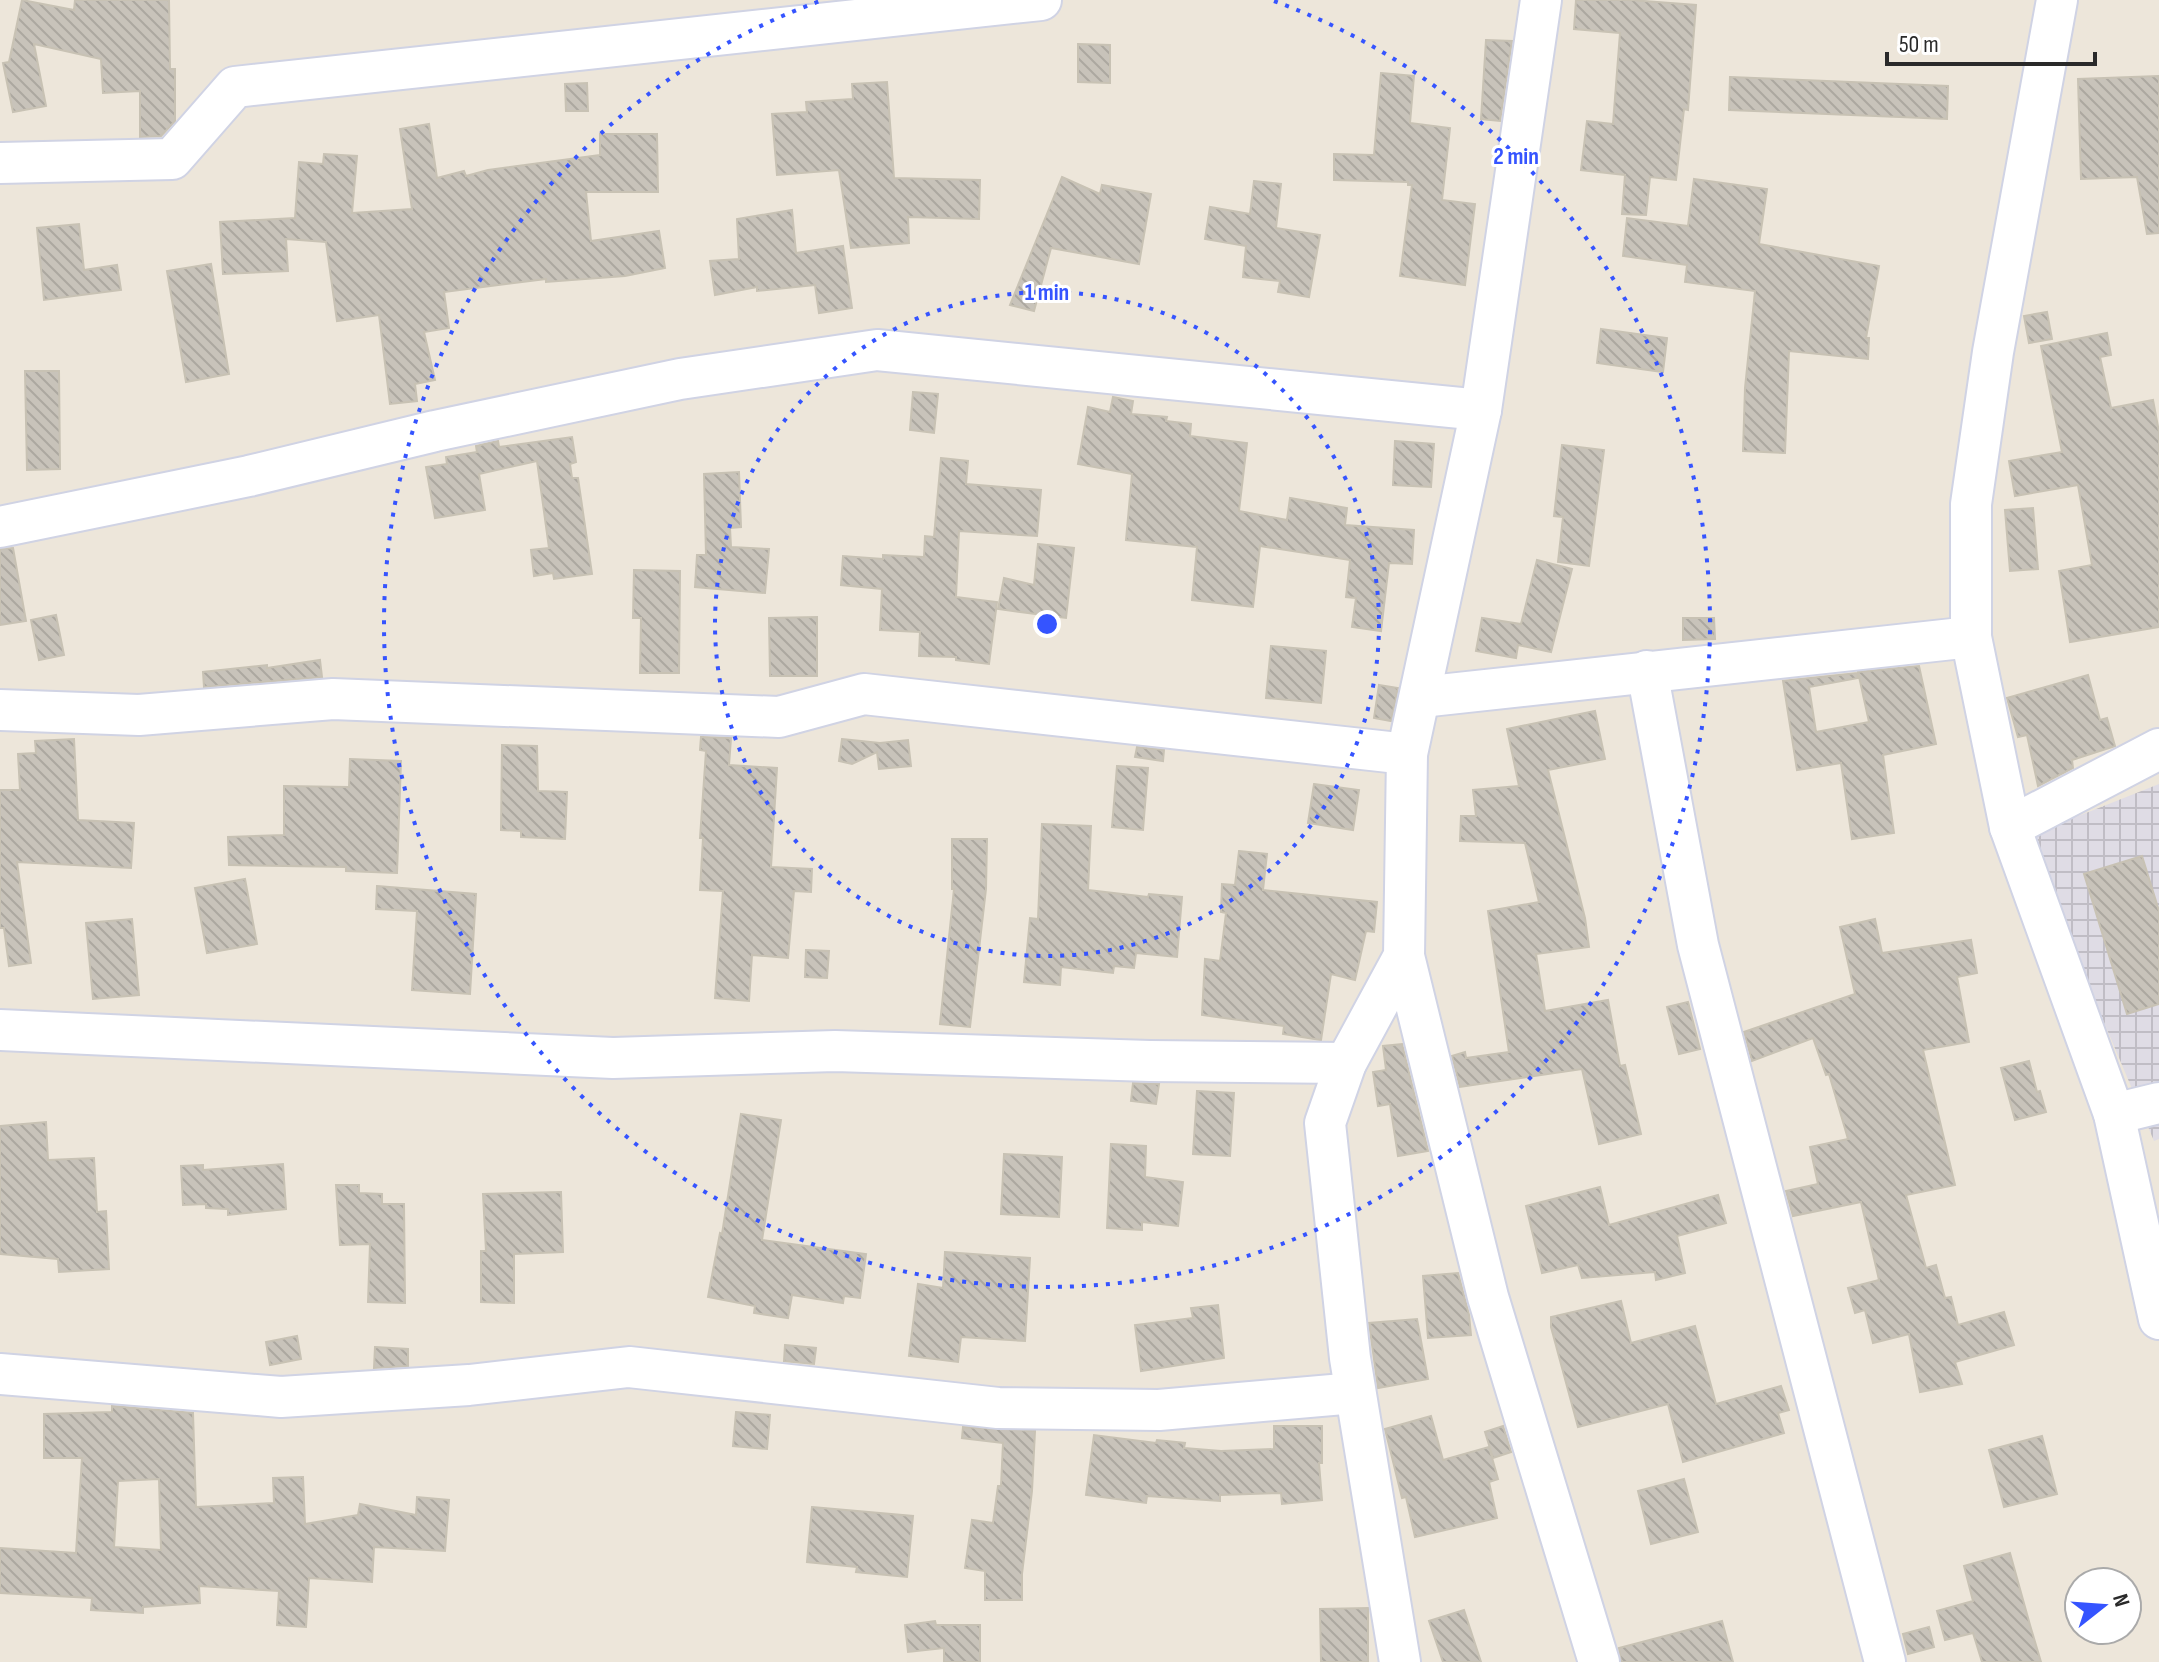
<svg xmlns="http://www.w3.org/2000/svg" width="2159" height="1662" font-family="'Sofia Sans Condensed',sans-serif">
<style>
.industrial{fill:url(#industrial-grid)}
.building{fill:url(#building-back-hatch);stroke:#c8c2b4;stroke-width:2;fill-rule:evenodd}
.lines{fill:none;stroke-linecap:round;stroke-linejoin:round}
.minor-casing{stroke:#d0d3e4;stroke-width:44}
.minor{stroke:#fff;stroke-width:40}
.ring{fill:none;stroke:#3554ff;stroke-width:4;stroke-dasharray:4 8}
.centre{fill:#3554ff;stroke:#fff;stroke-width:4}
.ring-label{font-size:24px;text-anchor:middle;font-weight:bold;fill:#3554ff;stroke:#fff;stroke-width:6;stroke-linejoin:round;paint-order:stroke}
</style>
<defs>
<pattern id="industrial-grid" width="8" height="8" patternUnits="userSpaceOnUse" patternTransform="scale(2)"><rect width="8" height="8" fill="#dfdce5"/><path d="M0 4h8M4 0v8" fill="none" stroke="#c0bdc5"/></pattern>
<pattern id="building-back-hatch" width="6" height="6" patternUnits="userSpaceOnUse" patternTransform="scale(2)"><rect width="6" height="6" fill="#c8c3ba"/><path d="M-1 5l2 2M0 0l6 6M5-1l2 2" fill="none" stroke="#aca8a0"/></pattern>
</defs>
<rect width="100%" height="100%" fill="#ede6da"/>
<polygon class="industrial" points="2159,784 2159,1139 2154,1141 2026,837"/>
<g class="building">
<polygon points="22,0 74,10 75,0 169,0 170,69 175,69 175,121 161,136 140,137 140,91 103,93 101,59 34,44 46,106 13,112 3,63 9,62"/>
<polygon points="1576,0 1631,0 1696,5 1688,110 1684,109 1676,180 1650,177 1646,215 1622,214 1625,175 1581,170 1587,121 1613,124 1620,33 1574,29"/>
<polygon points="1486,40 1512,41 1500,121 1481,119"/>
<polygon points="1078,44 1110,45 1110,83 1078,82"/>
<polygon points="1381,73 1414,76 1410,123 1450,128 1442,200 1475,204 1465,285 1400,276 1412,185 1408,185 1408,182 1334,180 1334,154 1374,155"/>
<polygon points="2159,76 2159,233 2147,234 2137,177 2081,179 2078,79"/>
<polygon points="1730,77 1948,86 1947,119 1729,110"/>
<polygon points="887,82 894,178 980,180 979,219 908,217 909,243 851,248 839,170 777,175 772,114 807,112 806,102 853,99 852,84"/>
<polygon points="587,83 588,111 566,111 565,84"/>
<polygon points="429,124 437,178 464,171 466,176 488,170 600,155 600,134 657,134 658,192 586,192 591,241 659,231 665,268 625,276 546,282 546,279 444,292 449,328 424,332 435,380 415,384 417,401 390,404 379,315 337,321 326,242 286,239 288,271 223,274 220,222 295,218 299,162 323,164 324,154 357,156 352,213 412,209 400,129"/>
<polygon points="1062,177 1100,194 1102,185 1151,194 1139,264 1051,248 1034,311 1010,305"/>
<polygon points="1694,179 1767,189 1759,244 1879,266 1866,338 1869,338 1868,359 1789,351 1785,453 1743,451 1745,388 1755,291 1685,282 1687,265 1623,256 1627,218 1688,226"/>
<polygon points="1254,181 1281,184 1276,228 1320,235 1309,297 1278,292 1280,281 1243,277 1246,246 1205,239 1210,207 1250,214"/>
<polygon points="792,210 796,253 843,246 852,308 819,313 815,285 757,291 757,287 715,295 710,261 739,259 737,219"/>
<polygon points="79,224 84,270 117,265 121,290 44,300 37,228"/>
<polygon points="211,264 229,374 186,382 167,271"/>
<polygon points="2047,312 2052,339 2029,343 2024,316"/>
<polygon points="1601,329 1667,338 1663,372 1597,363"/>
<polygon points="2107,333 2111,355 2100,357 2111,408 2153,400 2159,432 2159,627 2070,642 2059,571 2092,565 2078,485 2015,496 2009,461 2062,452 2041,346"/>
<polygon points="25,371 59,371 60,469 27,470"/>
<polygon points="913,392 938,394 934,433 910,430"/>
<polygon points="1113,397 1133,401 1131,414 1167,417 1166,421 1191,424 1190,436 1247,443 1239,511 1287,520 1290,498 1347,508 1345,525 1414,530 1412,564 1389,563 1381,631 1352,627 1356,598 1346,597 1350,560 1260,546 1253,607 1192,600 1197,547 1126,540 1132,474 1078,464 1088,407 1110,412"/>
<polygon points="572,437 576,462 570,464 572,478 578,478 592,574 554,579 553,573 534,576 531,550 549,548 537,461 479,474 485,510 435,518 426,467 447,464 446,457 477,452 476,446 498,441 499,447"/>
<polygon points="1395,441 1434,444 1431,487 1393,485"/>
<polygon points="1562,445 1604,450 1589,566 1558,562 1563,517 1554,516"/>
<polygon points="941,458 968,461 966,484 1041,490 1037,536 959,531 956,597 997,602 989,664 956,660 956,657 919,656 920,632 880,630 882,589 841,585 843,556 883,559 883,555 924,557 925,536 934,537"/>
<polygon points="739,472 741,527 730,528 731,547 769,549 765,593 695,587 697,555 706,555 704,474"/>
<polygon points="2033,508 2038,569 2010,571 2005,510"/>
<polygon points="1038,544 1074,548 1066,618 998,609 1004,578 1034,585"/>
<polygon points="13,548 26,621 0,625 0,549"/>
<polygon points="1537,560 1572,569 1551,652 1518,645 1516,658 1476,651 1482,618 1521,624"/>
<polygon points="634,570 680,571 679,673 640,673 641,618 633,618"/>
<polygon points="56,615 64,655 39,660 31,620"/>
<polygon points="817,617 817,676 770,676 769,618"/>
<polygon points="1683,618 1714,618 1715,639 1683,640"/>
<polygon points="1271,646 1326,651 1321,703 1266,698"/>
<polygon points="320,660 322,677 204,687 203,672 267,665 267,668"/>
<polygon points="1919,666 1936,744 1883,755 1894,833 1852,839 1841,763 1797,770 1783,681 1857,673 1858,678 1809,687 1816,732 1869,722 1858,672"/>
<polygon points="2088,675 2100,720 2107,718 2115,746 2072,760 2073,768 2038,786 2027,735 2018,737 2007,698"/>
<polygon points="1379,685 1398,688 1391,721 1374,718"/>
<polygon points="1595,711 1605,759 1548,770 1585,918 1589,947 1536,954 1545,1011 1608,1000 1620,1066 1625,1065 1641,1134 1599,1144 1582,1069 1460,1087 1452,1056 1465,1052 1466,1058 1509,1052 1488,911 1539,902 1525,843 1460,841 1461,816 1476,816 1473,790 1519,786 1507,729"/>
<polygon points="701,737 731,738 729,765 777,768 771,867 812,869 811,892 794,891 788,958 752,955 749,1001 715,998 723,891 700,890 703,838 700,838 706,751 700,750"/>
<polygon points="74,739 78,820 134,823 131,868 17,862 31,963 9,966 4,928 0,928 0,790 20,790 18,754 36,753 35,741"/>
<polygon points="842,739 880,743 908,740 911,766 879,769 877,752 852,764 839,761"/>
<polygon points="502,745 537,746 538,791 567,792 565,839 521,837 521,831 501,830"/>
<polygon points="1137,747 1164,750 1163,761 1135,757"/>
<polygon points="350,759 401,761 397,873 346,871 346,867 229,865 228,837 284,835 284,786 349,787"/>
<polygon points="1117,766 1148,768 1143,830 1112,827"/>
<polygon points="1314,784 1359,790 1353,830 1308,823"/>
<polygon points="1042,824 1091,826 1088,890 1148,897 1149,894 1182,897 1177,957 1136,953 1134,968 1114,966 1113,973 1061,967 1060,985 1024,982 1030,918 1038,919"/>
<polygon points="952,839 987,839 986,889 970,1027 940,1024 954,889 952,889"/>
<polygon points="1239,851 1267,854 1263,890 1377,902 1374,932 1366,931 1355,980 1331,974 1321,1040 1283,1034 1284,1026 1202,1015 1205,959 1220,961 1226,913 1221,912 1222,884 1235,885"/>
<polygon points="2142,856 2159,911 2159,1004 2127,1014 2084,874"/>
<polygon points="245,879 257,944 207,953 195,888"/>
<polygon points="377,886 476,894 470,994 412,990 417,911 376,909"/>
<polygon points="132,919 139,995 93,999 86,923"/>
<polygon points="1875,919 1882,953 1971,940 1977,973 1957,977 1969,1042 1923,1050 1955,1185 1906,1195 1926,1268 1936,1265 1945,1298 1951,1297 1958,1325 2004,1312 2014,1345 1955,1362 1962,1384 1920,1392 1909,1334 1873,1343 1865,1310 1855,1313 1848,1288 1879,1280 1861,1202 1793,1216 1786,1191 1818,1184 1810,1147 1848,1139 1829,1074 1826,1075 1813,1038 1752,1061 1744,1032 1855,994 1840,927"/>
<polygon points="806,950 829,951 827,978 805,977"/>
<polygon points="1688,1002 1700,1049 1679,1054 1667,1007"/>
<polygon points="1402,1044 1428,1151 1398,1156 1390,1104 1378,1106 1373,1072 1386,1070 1383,1046"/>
<polygon points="2029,1061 2037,1092 2040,1091 2046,1112 2015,1120 2001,1068"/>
<polygon points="1133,1083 1159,1084 1156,1104 1131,1101"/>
<polygon points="1197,1091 1234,1093 1230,1156 1193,1154"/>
<polygon points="741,1114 781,1120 762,1240 866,1254 860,1298 844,1296 843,1303 792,1295 788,1318 754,1313 755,1306 708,1297 720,1233 722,1234"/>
<polygon points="46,1122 48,1160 94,1158 97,1212 106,1211 109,1269 59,1272 58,1259 0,1254 0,1126"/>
<polygon points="1111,1144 1146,1146 1145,1177 1183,1182 1178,1226 1142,1222 1142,1230 1107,1228"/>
<polygon points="1004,1154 1062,1157 1059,1217 1001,1214"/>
<polygon points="283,1164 286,1209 228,1215 228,1209 206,1208 206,1204 183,1205 181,1166 203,1165 203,1170"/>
<polygon points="336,1185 359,1185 359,1193 382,1194 382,1204 404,1204 405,1303 368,1302 370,1244 340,1245"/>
<polygon points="1600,1187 1609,1225 1718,1195 1726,1223 1677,1236 1685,1273 1656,1280 1655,1272 1582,1278 1578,1265 1542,1273 1526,1206"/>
<polygon points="561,1192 563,1252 514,1254 514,1303 481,1302 481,1251 486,1251 483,1194"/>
<polygon points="945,1252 1030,1258 1025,1341 961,1337 958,1362 909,1356 918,1284 943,1288"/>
<polygon points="1458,1273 1469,1315 1471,1335 1428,1338 1423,1276"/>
<polygon points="1621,1301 1631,1343 1695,1326 1716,1404 1781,1386 1789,1410 1778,1413 1784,1433 1683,1462 1668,1404 1578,1427 1551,1327 1551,1317"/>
<polygon points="1218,1305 1224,1358 1141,1371 1135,1325 1193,1318 1191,1308"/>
<polygon points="1417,1319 1428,1379 1378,1388 1369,1323"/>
<polygon points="297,1336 301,1359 270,1365 266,1342"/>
<polygon points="785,1345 816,1348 814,1364 784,1361"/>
<polygon points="375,1347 408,1349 408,1366 374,1368"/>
<path d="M112,1406l81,7 3,94 78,-4 -1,-25 30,-1 2,47 53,-9 2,-11 56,11 1,-18 32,3 -4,51 -71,-4 -2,35 -63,-4 -3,49 -29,-2 2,-34 -80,-5 1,17 -57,4v6l-52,-3 1,-12 -92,-5v-45l76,5 6,-95h-38v-44l68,-2zM159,1479l2,71 -47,-3 4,-66z"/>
<polygon points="736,1412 770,1415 767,1449 733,1446"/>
<polygon points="1431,1416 1443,1460 1489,1447 1498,1479 1489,1482 1497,1518 1415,1537 1406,1497 1402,1498 1385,1429"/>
<polygon points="1274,1426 1322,1426 1322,1463 1319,1463 1322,1500 1282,1504 1281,1493 1220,1495 1220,1501 1147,1496 1146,1503 1086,1495 1094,1435 1156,1443 1157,1440 1185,1443 1184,1448 1221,1451 1274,1449"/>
<polygon points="1503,1426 1511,1452 1493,1458 1485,1432"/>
<polygon points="963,1427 1035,1431 1032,1491 1022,1574 1022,1600 985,1600 985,1571 965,1568 972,1520 993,1523 998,1486 1001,1486 1003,1443 962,1438"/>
<polygon points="2042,1436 2057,1494 2004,1507 1989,1450"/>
<polygon points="1684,1479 1698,1532 1651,1544 1638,1491"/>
<polygon points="812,1507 913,1516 907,1577 856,1572 857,1567 807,1562"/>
<polygon points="2010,1553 2030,1625 2041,1662 1982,1662 1973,1633 1945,1640 1937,1611 1973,1601 1964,1566"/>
<polygon points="1368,1608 1368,1662 1321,1662 1320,1609"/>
<polygon points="1464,1610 1481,1662 1443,1662 1429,1621"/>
<polygon points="935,1621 936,1625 980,1625 980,1662 944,1662 944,1648 908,1652 905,1625"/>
<polygon points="1722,1621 1733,1662 1621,1662 1619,1648"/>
<polygon points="1929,1627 1934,1647 1908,1654 1903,1634"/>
</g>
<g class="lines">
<defs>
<g id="minor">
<polyline points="2057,0 1993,352 1971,504 1971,637 2010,827 2114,1114 2159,1319"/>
<polyline points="0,163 172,159 235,87 1041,0"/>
<polyline points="0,527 249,476 435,431 680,379 877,350 1481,410"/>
<polyline points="1647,671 1698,945 1885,1662"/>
<polyline points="1421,697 1971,637"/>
<polyline points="0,710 139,715 333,699 779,717 864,694 1407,754"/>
<polyline points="2010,827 2159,749"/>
<polyline points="1404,956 1488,1297 1599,1662"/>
<polyline points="0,1030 613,1058 835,1051 1150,1061 1346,1063"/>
<polyline points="2114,1114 2159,1103"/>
<polyline points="0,1374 281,1397 469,1385 629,1367 998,1408 1159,1410 1355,1393"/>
<polyline points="1400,1662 1350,1358 1325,1123 1346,1063 1404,956 1407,754 1481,410 1541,0"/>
</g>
</defs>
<use href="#minor" class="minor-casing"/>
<use href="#minor" class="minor"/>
</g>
<g class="ring">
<circle cx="1047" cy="624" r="332"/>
<path d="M1274 1A663 663 0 1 1 820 1"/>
</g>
<circle cx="1047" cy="624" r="12" class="centre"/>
<g class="ring-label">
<text x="1516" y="164">2 min</text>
<text x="1047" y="300">1 min</text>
</g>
<g transform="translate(2103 1606) rotate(73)"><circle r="38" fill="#ffffff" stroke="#aaaaaa" stroke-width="2"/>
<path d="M0-6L14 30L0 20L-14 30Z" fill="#3554ff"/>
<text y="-12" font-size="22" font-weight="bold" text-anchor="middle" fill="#2a2a2a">N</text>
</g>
<path d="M1887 52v12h208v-12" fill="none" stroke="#2a2a2a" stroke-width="4"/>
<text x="1899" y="52" font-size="24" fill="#2a2a2a" stroke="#ffffff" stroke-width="6" paint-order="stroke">50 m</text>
</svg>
